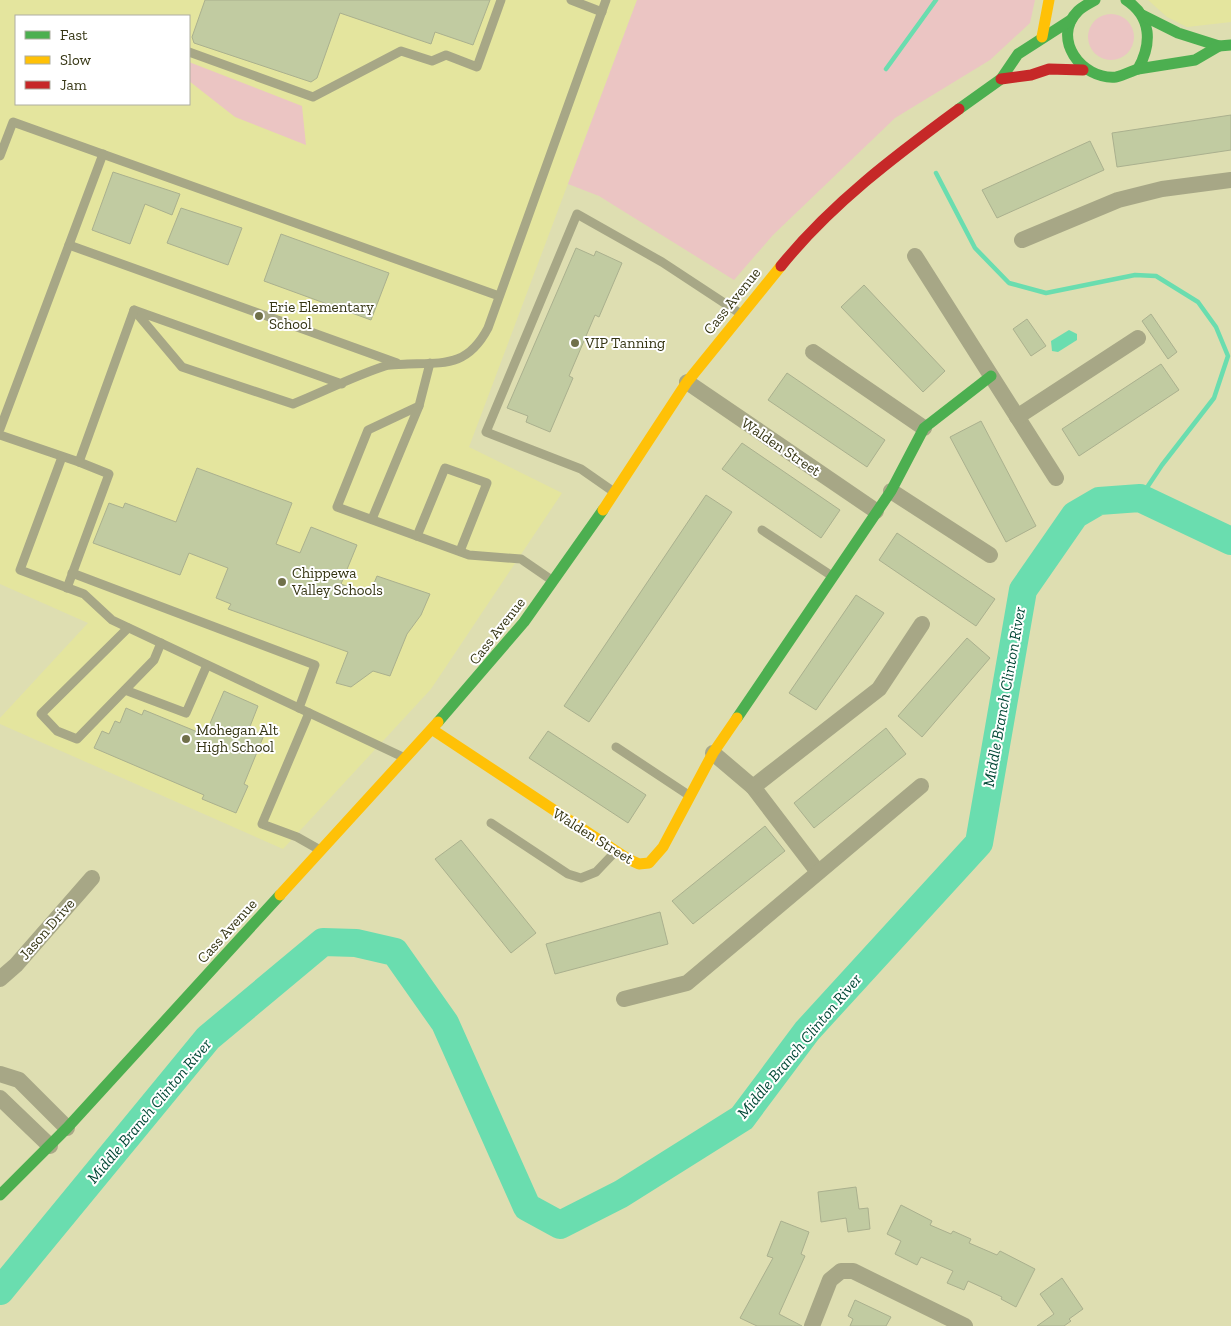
<svg xmlns="http://www.w3.org/2000/svg" width="1231" height="1326" font-family="'Zilla Slab',serif">
<style>
.built{fill:#e4e59e;fill-rule:evenodd}
.green{fill:#ebc5c3}
.water{fill:#6addaf}
.lines{fill:none;stroke-linecap:round;stroke-linejoin:round}
.stream{stroke:#6addaf;stroke-width:4.5}
.river{stroke:#6addaf;stroke-width:28}
.building{fill:#c1cba1;stroke:#aab08e}
.lane{stroke:#a7a786;stroke-width:9}
.street{stroke:#a7a786;stroke-width:16}
.fast{stroke:#4caf50;stroke-width:11}
.slow{stroke:#ffc107;stroke-width:11}
.jam{stroke:#c62828;stroke-width:11}
.poi-dot{fill:#70704a;stroke:#fff;stroke-width:2}
.labels{text-anchor:middle;dominant-baseline:central;stroke-width:4;stroke-linejoin:round;paint-order:stroke}
.street-label{font-size:15px;fill:#353513;stroke:#fff}
.poi-label{font-size:15px;fill:#353513;stroke:#fff;text-anchor:start}
.water-label{font-size:16px;font-style:italic;fill:#004735;stroke:#fff}
</style>
<rect width="100%" height="100%" fill="#dedeb1"/>
<g class="built">
<path d="M0,0h637l-168,447 93,46 -131,196 -148,160 -283,-125v-6l88,-95 -88,-39zM16,16h173v88h-173z"/>
<polygon points="1148,0 1231,0 1231,22 1187,27 1167,17"/>
</g>
<g class="green">
<polygon points="637,0 1035,0 1030,23 990,60 895,118 773,235 734,280 599,196 568,184"/>
<circle cx="1111" cy="37" r="23"/>
<polygon points="189,62 302,106 306,145 235,117 189,81"/>
</g>
<polygon class="water" points="1069,330 1077,334 1077,340 1058,352 1052,351 1051,341"/>
<g class="lines">
<g class="stream">
<polyline points="886,69 936,0"/>
<polyline points="936,173 975,248 1009,283 1046,293 1135,275 1156,276 1198,302 1216,327 1228,356 1214,398 1162,465 1140,498"/>
</g>
<polyline class="river" points="0,1291 208,1038 323,942 356,943 395,952 445,1023 527,1207 560,1225 621,1194 742,1118 807,1031 979,843 1023,590 1075,515 1099,501 1140,498 1231,541"/>
</g>
<g class="building">
<polygon points="205,0 490,0 473,45 435,32 431,44 340,13 317,78 311,82 194,43 192,37"/>
<polygon points="1231,115 1231,150 1117,167 1112,133"/>
<polygon points="1090,141 1104,170 997,218 982,190"/>
<polygon points="113,172 180,194 172,215 145,204 130,244 92,230"/>
<polygon points="181,208 242,228 228,265 167,243"/>
<polygon points="281,234 389,273 371,320 264,281"/>
<polygon points="576,248 594,256 596,251 622,263 599,317 595,315 569,376 573,378 550,432 526,422 528,416 507,408"/>
<polygon points="864,285 945,371 923,392 841,307"/>
<polygon points="1151,314 1177,352 1168,359 1142,321"/>
<polygon points="1027,319 1046,346 1031,356 1013,329"/>
<polygon points="1161,364 1179,390 1079,456 1062,429"/>
<polygon points="787,373 885,440 867,467 768,400"/>
<polygon points="981,421 1036,526 1006,542 950,437"/>
<polygon points="742,443 840,510 821,538 722,469"/>
<polygon points="197,468 292,503 276,544 300,553 311,527 357,545 341,584 369,595 377,576 430,594 421,615 407,634 390,676 373,671 351,687 336,683 348,652 228,609 231,604 216,598 228,568 189,553 180,575 93,543 109,503 123,508 125,503 176,522"/>
<polygon points="706,495 732,512 589,722 564,706"/>
<polygon points="897,533 995,599 976,626 879,560"/>
<polygon points="856,595 884,613 816,710 789,693"/>
<polygon points="967,638 990,658 922,737 898,716"/>
<polygon points="224,691 258,706 249,729 264,735 244,784 248,786 236,813 202,799 204,795 94,748 102,731 109,734 115,721 120,723 126,708 142,715 144,710 205,735"/>
<polygon points="886,728 906,754 814,828 794,803"/>
<polygon points="548,731 646,795 628,823 529,758"/>
<polygon points="765,826 785,851 693,924 672,901"/>
<polygon points="461,840 536,933 511,953 435,859"/>
<polygon points="660,912 668,944 555,974 546,944"/>
<polygon points="856,1187 859,1209 868,1208 870,1229 848,1232 846,1218 821,1222 818,1192"/>
<polygon points="901,1205 932,1221 930,1225 951,1234 953,1231 971,1239 969,1243 997,1255 1000,1251 1035,1269 1016,1307 1001,1299 1002,1297 968,1281 964,1290 947,1283 953,1271 921,1257 917,1265 895,1254 901,1241 887,1234"/>
<polygon points="781,1221 809,1232 801,1254 805,1256 779,1314 802,1326 757,1326 740,1318 773,1258 767,1256"/>
<polygon points="1062,1278 1083,1309 1069,1319 1071,1321 1064,1326 1037,1326 1054,1314 1040,1294"/>
<polygon points="855,1300 891,1317 886,1326 850,1326 853,1319 848,1316"/>
</g>
<g class="lines">
<g class="lane">
<polyline points="571,0 602,12"/>
<polyline points="189,52 313,97 401,51 432,61 446,55 477,67 501,0"/>
<polyline points="0,156 13,122 499,296"/>
<polyline points="69,245 397,363"/>
<polyline points="430,363 419,406 368,430 337,507 469,555 521,559 553,581"/>
<path d="M342,384l-208,-74 48,57 111,37c30,-12 61,-28 92,-38 7,-2 15,-1 23,-2 38,-1 60,2 80,-36l118,-328"/>
<polyline points="0,429 103,154"/>
<polyline points="0,435 79,462 134,310"/>
<polyline points="62,457 20,570 84,594 112,620 405,758"/>
<polyline points="614,492 581,469 486,432 577,214 662,262 741,314"/>
<polyline points="372,519 419,406"/>
<polyline points="762,530 832,576"/>
<polyline points="417,536 445,468 487,483 460,551"/>
<polyline points="72,573 315,665 299,708"/>
<polyline points="67,588 109,474 79,462"/>
<polyline points="128,628 41,714 57,731 77,739 154,660 161,643"/>
<polyline points="125,690 186,713 207,665"/>
<polyline points="309,713 262,824 297,837 320,850"/>
<polyline points="616,747 690,796"/>
<polyline points="491,823 568,874 581,878 596,872 615,852"/>
</g>
<g class="street">
<polyline points="1022,240 1118,200 1162,189 1231,180"/>
<polyline points="915,256 1056,478"/>
<polyline points="813,352 924,428"/>
<polyline points="687,382 876,511"/>
<polyline points="1017,417 1138,338"/>
<polyline points="891,491 990,555"/>
<polyline points="713,753 753,787 818,872"/>
<polyline points="753,787 879,689 922,624"/>
<polyline points="0,979 16,965 92,878"/>
<polyline points="624,999 687,983 921,786"/>
<polyline points="0,1074 19,1080 67,1128"/>
<polyline points="0,1098 50,1146"/>
<polyline points="812,1326 830,1280 841,1271 853,1271 965,1326"/>
</g>
<g class="fast">
<path d="M1095,0c-5,3 -12,6 -17,11 -27,27 3,69 38,66 7,-1 15,-6 22,-8 14,-25 14,-52 -12,-69"/>
<polyline points="1142,15 1178,33 1219,46"/>
<polyline points="1138,69 1195,60 1219,46 1231,45"/>
<polyline points="959,109 1001,79 1018,54 1071,20"/>
<polyline points="737,718 891,491 924,428 991,376"/>
<polyline points="438,722 524,622 603,510"/>
<polyline points="0,1195 67,1128 280,895"/>
</g>
<g class="slow">
<polyline points="1042,37 1049,0"/>
<polyline points="603,510 687,382 781,266"/>
<polyline points="433,730 628,859 639,864 649,863 663,847 713,753 737,718"/>
<polyline points="280,895 438,722"/>
</g>
<g class="jam">
<polyline points="1001,79 1031,75 1049,69 1083,70"/>
<path d="M781,266c50,-62 114,-110 178,-157"/>
</g>
</g>
<g class="poi-dot">
<circle cx="259" cy="316" r="5"/>
<circle cx="575" cy="343" r="5"/>
<circle cx="282" cy="582" r="5"/>
<circle cx="186" cy="739" r="5"/>
</g>
<g class="labels">
<g class="street-label">
<text transform="translate(732 301) rotate(-51)">Cass Avenue</text>
<text transform="translate(781 447) rotate(34)">Walden Street</text>
<text transform="translate(497 631) rotate(-52)">Cass Avenue</text>
<text transform="translate(593 836) rotate(32)">Walden Street</text>
<text transform="translate(47 929) rotate(-49)">Jason Drive</text>
<text transform="translate(227 931) rotate(-48)">Cass Avenue</text>
</g>
<g class="poi-label">
<text x="269" y="307">Erie Elementary<tspan x="269" dy="17">School</tspan></text>
<text x="585" y="343">VIP Tanning</text>
<text x="292" y="573">Chippewa<tspan x="292" dy="17">Valley Schools</tspan></text>
<text x="196" y="730">Mohegan Alt<tspan x="196" dy="17">High School</tspan></text>
</g>
<g class="water-label">
<text transform="translate(1004 697) rotate(-80)">Middle Branch Clinton River</text>
<text transform="translate(799 1046) rotate(-50)">Middle Branch Clinton River</text>
<text transform="translate(149 1111) rotate(-50)">Middle Branch Clinton River</text>
</g>
</g>
<rect x="15" y="15" width="175" height="90" fill="#ffffff" stroke="#aeaea1"/>
<rect x="25" y="31" width="25" height="8" fill="#4caf50" stroke="#aeaea1"/>
<text x="60" y="40" font-size="15" fill="#353513">Fast</text>
<rect x="25" y="56" width="25" height="8" fill="#ffc107" stroke="#aeaea1"/>
<text x="60" y="65" font-size="15" fill="#353513">Slow</text>
<rect x="25" y="81" width="25" height="8" fill="#c62828" stroke="#aeaea1"/>
<text x="60" y="90" font-size="15" fill="#353513">Jam</text>
</svg>
